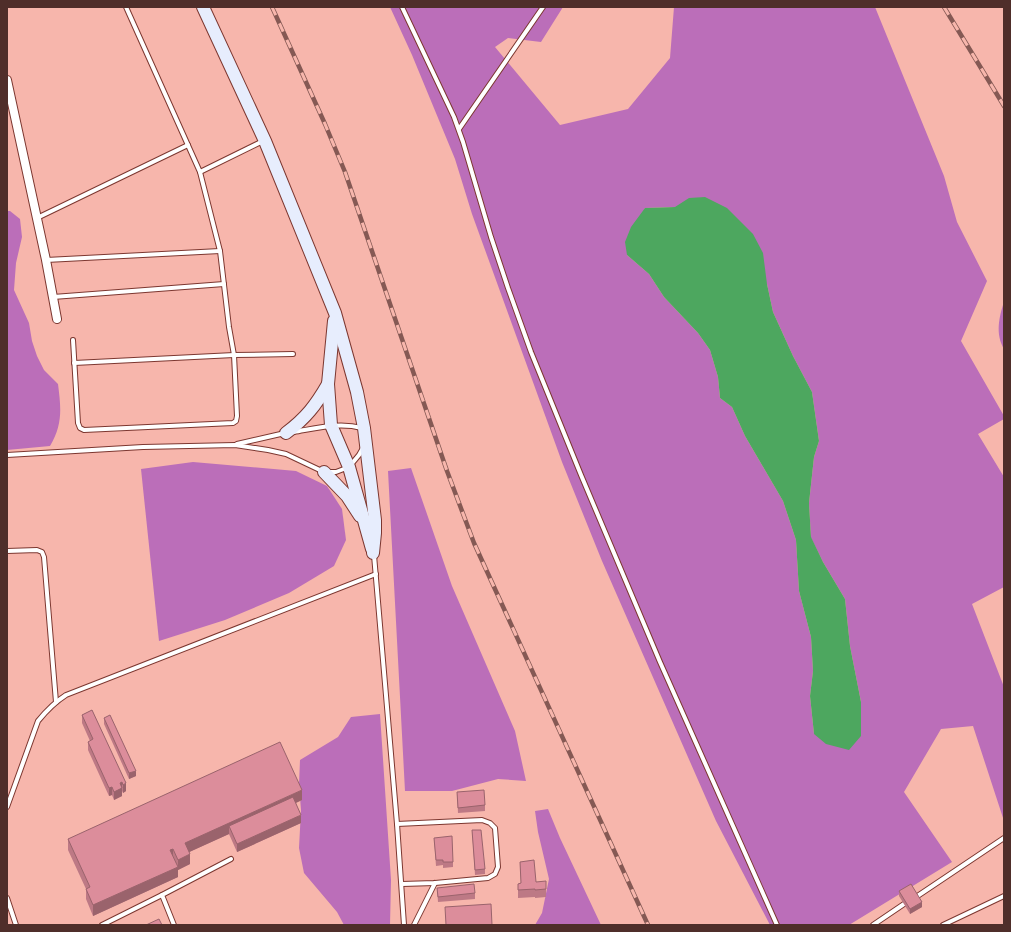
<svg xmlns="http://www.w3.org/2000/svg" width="1011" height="932" font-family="'Asap Condensed',sans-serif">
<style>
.forest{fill:#bb6eb9;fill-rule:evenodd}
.water{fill:#4da75f}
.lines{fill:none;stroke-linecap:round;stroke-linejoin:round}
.lane-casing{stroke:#7c3730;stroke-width:6}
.street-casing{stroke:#7c3730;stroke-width:10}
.secondary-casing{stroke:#7c3730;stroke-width:14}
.lane{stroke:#fff;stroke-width:4}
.street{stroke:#fff;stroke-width:8}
.secondary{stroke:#e7edfd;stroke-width:12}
.rail-casing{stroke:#855954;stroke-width:4.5}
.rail{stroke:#f7b6ac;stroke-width:3;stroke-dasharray:9;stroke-linecap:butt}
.wall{fill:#bd7985}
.shaded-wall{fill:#9a636c}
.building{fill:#dc8d9b;stroke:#9a636c}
</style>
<rect width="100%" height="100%" fill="#f7b6ac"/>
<g class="forest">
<path d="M390,7h173l-22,35 -33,-4 -13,9 65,78 68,-16 42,-51 4,-51h201l69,169 13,46 30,59 -26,60 43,75v3l-26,15 26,43v110l-32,17 32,83v134l-31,-95 -32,3 -37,63 48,70 -103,63h-79l-54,-104 -114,-260 -40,-99 -90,-248 -17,-55 -43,-104zM675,207l92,77 6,28 20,44 19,36 7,49 -5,16 -5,46 2,35 12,24 22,37 5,47 11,56v34l-47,-2 -4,-38 3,-25 -2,-34 -12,-46 -3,-51 -13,-39 -38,-65 -13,-29 -12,-9 -2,-21 -8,-27 -12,-17 -34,-36 -15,-23 -22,-19 18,-47z"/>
<path d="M7,211h3l10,8 2,18 -6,26 -2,27 15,33 3,18 5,15 7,14 14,14c3,24 5,40 -8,62l-43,4z"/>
<path d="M1004,302v47c-9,-15 -5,-32 0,-47z"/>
<polygon points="193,462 296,471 327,486 342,509 346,540 334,566 289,593 225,620 159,641 141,469"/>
<polygon points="411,468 452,586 515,731 526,781 498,779 452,791 405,791 388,471"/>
<polygon points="380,714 391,880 390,925 344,925 337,912 304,873 299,848 301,810 299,785 300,760 338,737 351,717"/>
<polygon points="548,809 560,838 601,925 535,925 542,913 549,879 538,832 535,811"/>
</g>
<polygon class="water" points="705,197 727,208 753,234 763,253 767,284 773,312 793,356 812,392 819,441 814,457 809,503 811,537 823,562 845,599 850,646 861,702 861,736 849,750 826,744 814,734 810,696 813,671 811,637 799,591 796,540 783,501 745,436 732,407 720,398 718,377 710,350 698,333 664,297 649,274 627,255 625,242 631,227 645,208 675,207 689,198"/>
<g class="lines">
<defs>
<g id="lane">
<polyline points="126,7 200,172 263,141"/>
<polyline points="402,7 454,117 463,142 491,237 508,288 531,352 581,475 660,662 777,925"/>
<polyline points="459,129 543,7"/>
<polyline points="37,218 188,145"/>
<polyline points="46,260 220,251"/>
<polyline points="53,297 224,284"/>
<polyline points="73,340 78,423 80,428 84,430 233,423 236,421 237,416 234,355 229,327 220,251 200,172"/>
<polyline points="74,363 234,355 293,354"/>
<path d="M294,432c23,-4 45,-10 68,-4"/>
<polyline points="237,444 285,433"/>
<polyline points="7,455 143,447 235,445 268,450 286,454 324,472 336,472 349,467 359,455 363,448"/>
<polyline points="7,551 37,550 42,552 44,557 56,702"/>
<polyline points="374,555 397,824 404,925"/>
<path d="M7,807l31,-86c9,-11 17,-19 28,-26l310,-121"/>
<polyline points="397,824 482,820 490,823 495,828 498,867 495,874 488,878 435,883 402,884"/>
<polyline points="916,897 1004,838"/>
<polyline points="7,898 16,925"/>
<polyline points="102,925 162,895"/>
<polyline points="174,925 162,895 231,859"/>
<polyline points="414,925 435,883"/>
<polyline points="873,925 904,904"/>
<polyline points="943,925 1004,896"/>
</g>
<polyline id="street" points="7,80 46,260 57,319"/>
<g id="secondary">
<polyline points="203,7 265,141 335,313 357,392 364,428 375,520 375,533 373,553"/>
<polyline points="334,321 328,384 331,425 349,467 372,549"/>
<path d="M286,433c20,-15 30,-28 42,-49"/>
<polyline points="324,472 347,496 360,516"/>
</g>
</defs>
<use href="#lane" class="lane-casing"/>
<use href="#street" class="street-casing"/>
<use href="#secondary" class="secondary-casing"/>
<use href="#lane" class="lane"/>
<use href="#street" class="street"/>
<use href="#secondary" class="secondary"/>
<defs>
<g id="rail">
<polyline points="272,7 325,124 345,172 447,471 474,543 648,925"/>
<polyline points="944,7 1004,106"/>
</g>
</defs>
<use href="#rail" class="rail-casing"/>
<use href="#rail" class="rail"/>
</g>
<g class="wall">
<polygon points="92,710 126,791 123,793 122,791 122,796 114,800 112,795 109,796 88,750 88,742 90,741 82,723 82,715"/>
<polygon points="104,718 136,776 129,779 104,724"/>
<polygon points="457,792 485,805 485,811 458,813"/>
<polygon points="302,800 296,803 301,823 237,852 229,834 189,852 190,864 178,870 178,877 93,916 86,899 86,889 68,850 68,839"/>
<polygon points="472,830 485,869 485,874 475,875"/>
<polygon points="434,838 453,862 453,867 443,868 443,865 436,866"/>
<polygon points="520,862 536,882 546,889 546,897 535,898 535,897 518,898 518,884 521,883"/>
<polygon points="437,888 475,893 475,899 438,902"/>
<polygon points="899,891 922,907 910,914 899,896"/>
</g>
<g class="shaded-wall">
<polygon points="136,771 136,776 129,779 129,773"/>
<polygon points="122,782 122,796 114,800 114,792 120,783"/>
<polygon points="126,783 126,791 123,793 123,785"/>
<polygon points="112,787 112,795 109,796 109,788"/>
<polygon points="302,790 302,800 232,832 229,826 229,834 185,854 185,843"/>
<polygon points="301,815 301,823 237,852 237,844"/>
<polygon points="173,849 173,860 170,850"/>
<polygon points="190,854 190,864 178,870 178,877 93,916 93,905 178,867 178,860"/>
<polygon points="922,902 922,907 910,914 910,909"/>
</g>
<g class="building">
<polygon points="92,710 126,783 123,785 122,782 120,783 122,788 114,792 112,787 109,788 88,742 93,739 82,715"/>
<polygon points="110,715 136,771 129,773 104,718"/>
<polygon points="280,742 302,790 185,843 190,854 178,860 173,849 170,850 178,867 93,905 86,889 90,887 68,839"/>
<polygon points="484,790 485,805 458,808 457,792"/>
<polygon points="293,797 301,815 237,844 229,826"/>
<polygon points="472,830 481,830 485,869 475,870"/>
<polygon points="452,836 453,862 443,862 443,860 436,860 434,838"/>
<polygon points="534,860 536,882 546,881 546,889 535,890 535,889 518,890 518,884 521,883 520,862"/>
<polygon points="474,884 475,893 438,897 437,888"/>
<polygon points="911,884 922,902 910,909 899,891"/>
<polygon points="491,904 492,925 446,925 445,907"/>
<polygon points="159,919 162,925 146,925"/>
</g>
<rect width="1011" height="932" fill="none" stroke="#4f2e2a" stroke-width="16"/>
</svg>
